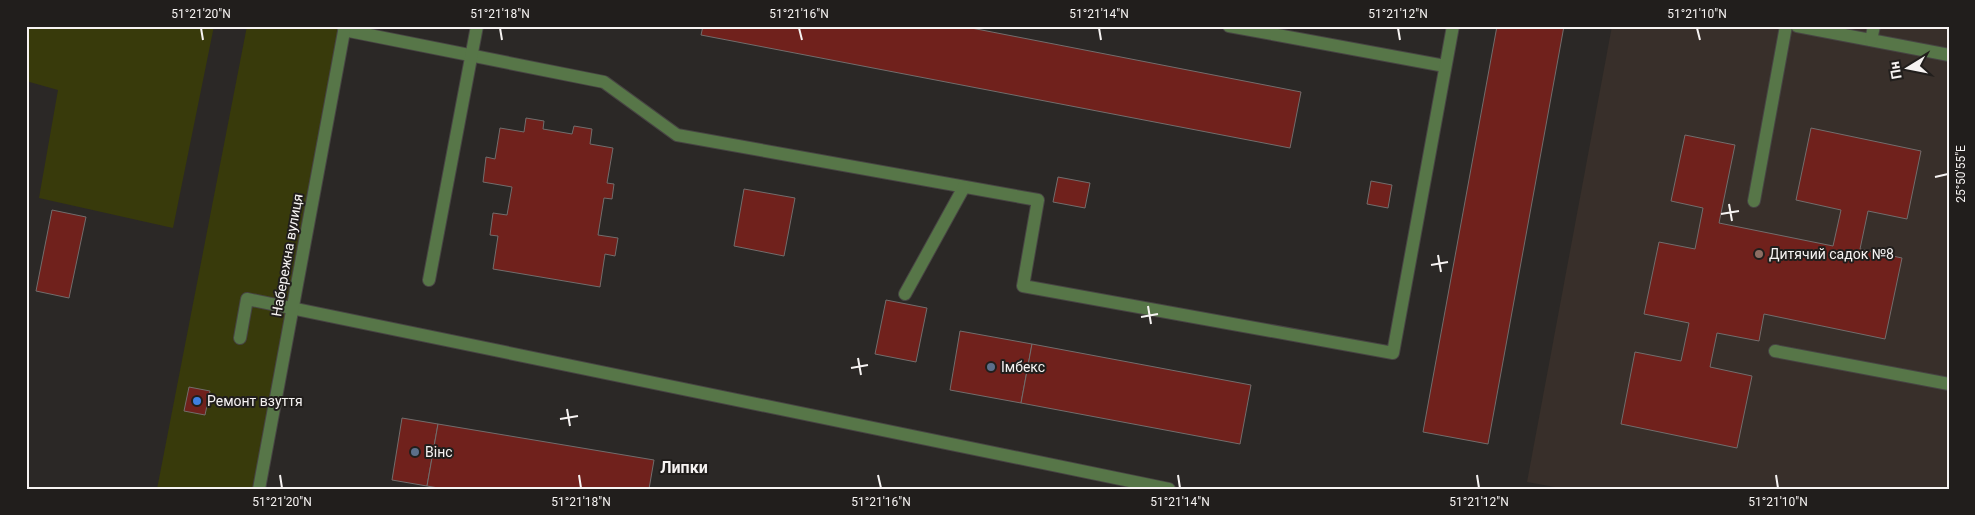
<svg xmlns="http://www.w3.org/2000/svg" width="1975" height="515" font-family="Roboto,sans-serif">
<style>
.built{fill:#382f2a}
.green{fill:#383a0b}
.building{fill:#70211c;stroke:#726d6c}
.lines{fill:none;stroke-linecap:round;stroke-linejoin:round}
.service-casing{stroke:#474443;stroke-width:14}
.pedestrian-casing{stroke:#474443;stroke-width:14}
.tertiary-casing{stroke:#474443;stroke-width:14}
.service{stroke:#577648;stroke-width:12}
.pedestrian{stroke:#577648;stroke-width:12}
.tertiary{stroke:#577648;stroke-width:12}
.ticks{fill:none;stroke:#f6f3f2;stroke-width:2}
.education-dot{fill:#8d6e63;stroke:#211e1c;stroke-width:2}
.service-dot{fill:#5c6f8a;stroke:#211e1c;stroke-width:2}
.shop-dot{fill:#3f7fe0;stroke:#211e1c;stroke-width:2}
.labels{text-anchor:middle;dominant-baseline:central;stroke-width:4;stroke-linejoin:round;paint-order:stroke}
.poi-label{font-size:14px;fill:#f6f3f2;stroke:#211e1c;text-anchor:start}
.street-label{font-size:14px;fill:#f6f3f2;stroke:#211e1c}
.quarter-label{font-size:16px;font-weight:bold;fill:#f6f3f2;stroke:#211e1c}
.neatline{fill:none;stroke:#f6f3f2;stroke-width:2}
.ticks-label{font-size:12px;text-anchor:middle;fill:#f6f3f2}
</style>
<rect width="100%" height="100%" fill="#2b2826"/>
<polygon class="built" points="1612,26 1949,26 1949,489 1566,489 1527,482"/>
<g class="green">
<polygon points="26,26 214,26 173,228 39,198 58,90 26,81"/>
<polygon points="247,26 345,26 259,489 157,489"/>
</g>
<g class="building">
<polygon points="703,26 961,26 1301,92 1290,148 701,35"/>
<polygon points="1497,26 1564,26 1488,444 1423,432"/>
<polygon points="526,118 544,121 543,129 572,134 574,126 592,129 590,144 613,148 607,183 614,184 612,199 604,198 598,235 618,238 615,256 605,254 600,287 493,269 498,236 490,235 493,213 507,215 512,187 483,182 486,157 495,159 500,128 524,132"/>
<polygon points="1811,128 1921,151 1907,219 1868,211 1860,249 1902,258 1885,339 1764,314 1759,341 1717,333 1710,367 1752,376 1737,448 1621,424 1635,352 1681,361 1689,323 1644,314 1659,242 1695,249 1703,208 1671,201 1685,135 1735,145 1719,223 1833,246 1841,210 1796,200"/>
<polygon points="1058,177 1090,183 1085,208 1053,202"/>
<polygon points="1371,181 1392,185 1388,208 1367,204"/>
<polygon points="744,189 795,198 784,256 734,246"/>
<polygon points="52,210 86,217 69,298 36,291"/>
<polygon points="886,300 927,308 916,362 875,354"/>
<polygon points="960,331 1032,344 1021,403 950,390"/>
<polygon points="1032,344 1251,385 1240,444 1021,403"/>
<polygon points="189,387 210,391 205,415 184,411"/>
<polygon points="402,418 438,424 427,486 392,480"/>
<polygon points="438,424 654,460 649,489 444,489 427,486"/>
</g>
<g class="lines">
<defs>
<g id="service">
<polyline points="1229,26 1445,66"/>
<polyline points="1797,26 1949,55"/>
<polyline points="344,30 604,82 677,135 1038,200 1023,286 1393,353 1453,26"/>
<polyline points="1871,40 1874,26"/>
<polyline points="1754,201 1786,26"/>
<polyline points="429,280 477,26"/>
<polyline points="905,294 964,187"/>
<polyline points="1775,351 1949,384"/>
</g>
<polyline id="pedestrian" points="240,338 247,299 1169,489"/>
<polyline id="tertiary" points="259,489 345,26"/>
</defs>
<use href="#service" class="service-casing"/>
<use href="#pedestrian" class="pedestrian-casing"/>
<use href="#tertiary" class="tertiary-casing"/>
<use href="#service" class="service"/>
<use href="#pedestrian" class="pedestrian"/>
<use href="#tertiary" class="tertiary"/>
</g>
<path class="ticks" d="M201,28l2,12M500,28l2,12M799,28l3,12M1099,28l2,12M1398,28l2,12M1697,28l3,12M1935,177l13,-3M1729,204l3,17M1721,214l18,-3M1438,255l3,17M1431,265l17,-3M1148,306l3,18M1141,317l17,-3M858,358l3,17M851,368l17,-3M567,409l3,17M560,419l18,-3M280,475l2,13M579,475l2,13M878,475l3,13M1178,475l2,13M1477,475l2,13M1776,475l2,13"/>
<circle class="education-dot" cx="1759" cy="254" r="5"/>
<g class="service-dot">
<circle cx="991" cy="367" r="5"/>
<circle cx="415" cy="452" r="5"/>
</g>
<circle class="shop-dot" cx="197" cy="401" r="5"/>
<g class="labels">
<g class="poi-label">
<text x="1769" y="254">Дитячий садок №8</text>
<text x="1001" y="367">Імбекс</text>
<text x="207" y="401">Ремонт взуття</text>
<text x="425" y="452">Вінс</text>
</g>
<g class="street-label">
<text transform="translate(287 255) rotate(-80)">Набережна вулиця</text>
</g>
<g class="quarter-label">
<text x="684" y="467">Липки</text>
</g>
</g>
<rect width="1975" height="515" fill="none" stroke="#211e1c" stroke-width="55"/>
<g transform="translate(1908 68) rotate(260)" stroke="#211e1c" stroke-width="4" paint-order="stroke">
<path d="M0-4L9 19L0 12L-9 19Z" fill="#f6f3f2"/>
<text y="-8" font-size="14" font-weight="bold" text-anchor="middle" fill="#f6f3f2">Пн</text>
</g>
<rect x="28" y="28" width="1920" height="460" class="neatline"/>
<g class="ticks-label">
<text x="201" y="18">51°21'20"N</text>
<text x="500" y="18">51°21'18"N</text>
<text x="799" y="18">51°21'16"N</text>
<text x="1099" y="18">51°21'14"N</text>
<text x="1398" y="18">51°21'12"N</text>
<text x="1697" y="18">51°21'10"N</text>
<text transform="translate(1961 174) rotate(-90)" y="4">25°50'55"E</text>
<text x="282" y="506">51°21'20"N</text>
<text x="581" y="506">51°21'18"N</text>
<text x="881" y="506">51°21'16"N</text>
<text x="1180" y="506">51°21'14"N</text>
<text x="1479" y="506">51°21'12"N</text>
<text x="1778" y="506">51°21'10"N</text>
</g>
</svg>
